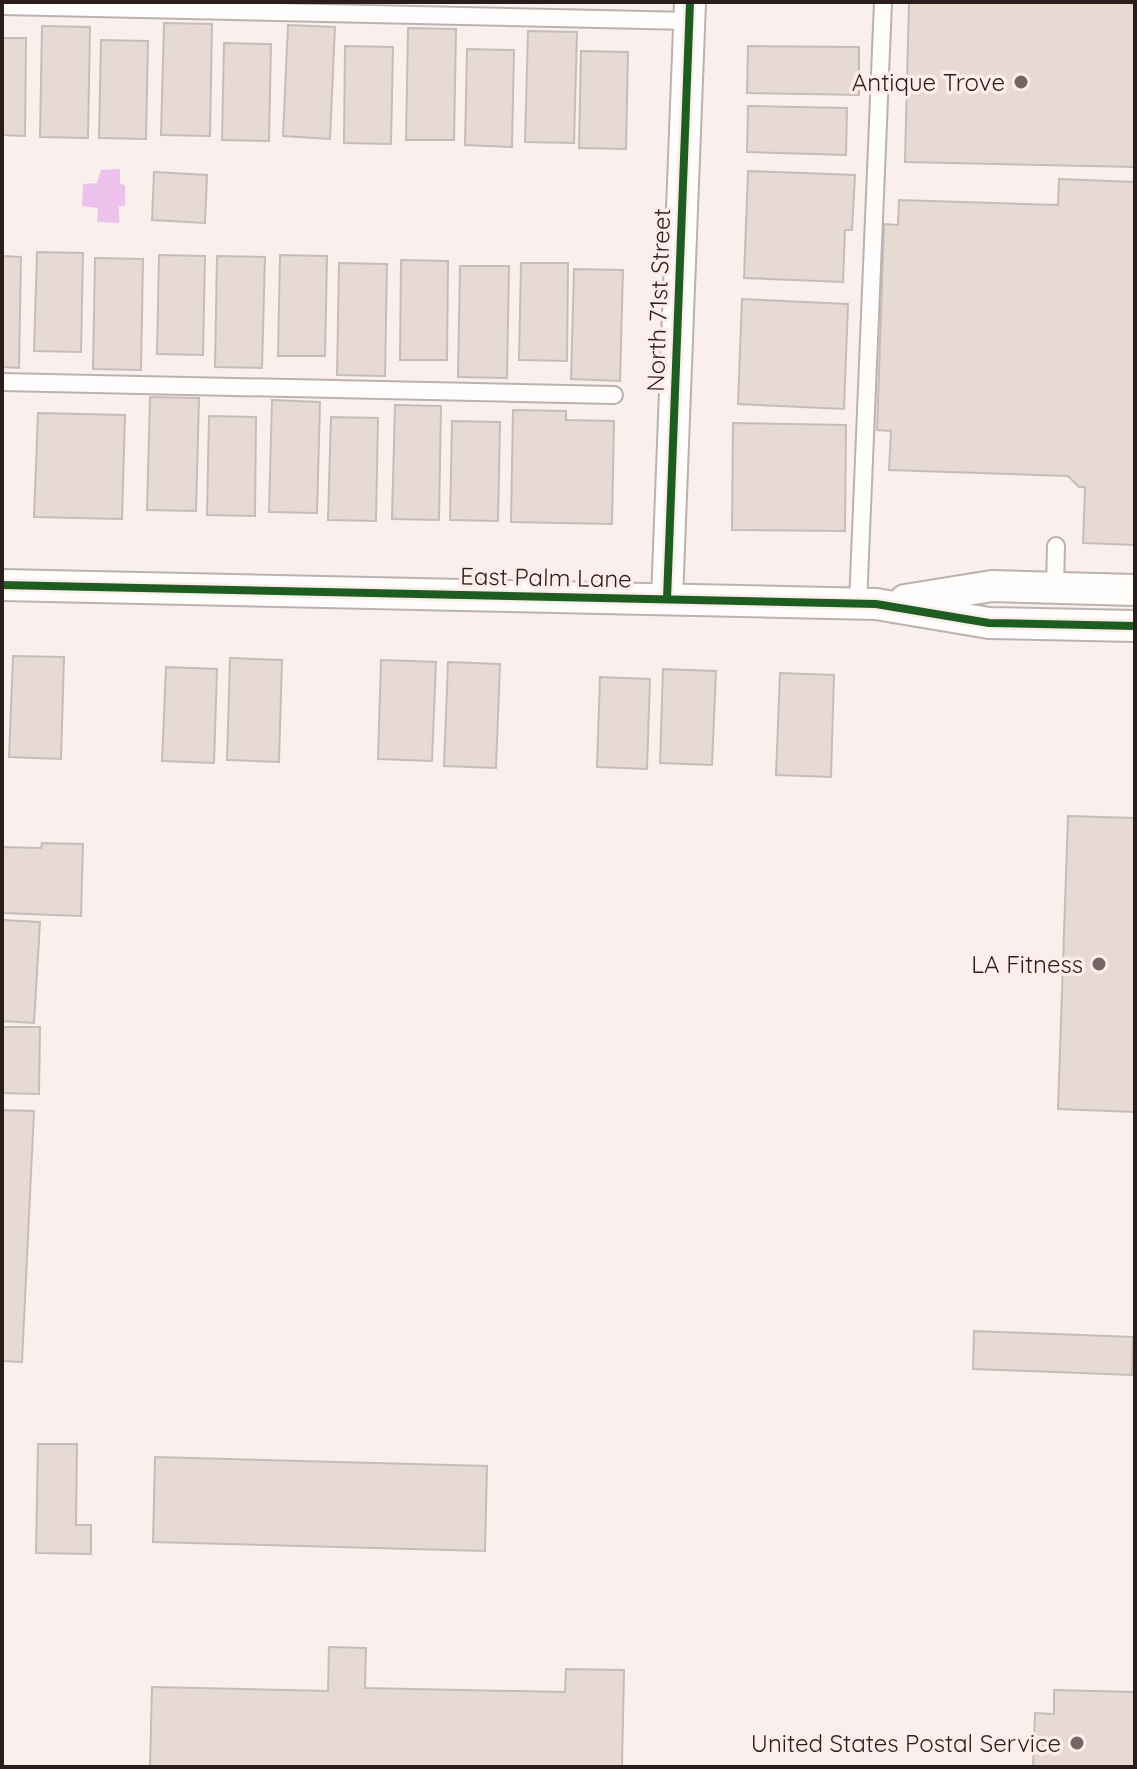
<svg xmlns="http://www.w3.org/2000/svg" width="1137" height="1769" font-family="Quicksand,sans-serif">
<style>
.water{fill:#ecc2ed}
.building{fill:#e6dad3;stroke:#c6bcb8;stroke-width:2}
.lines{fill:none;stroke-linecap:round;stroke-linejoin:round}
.lane-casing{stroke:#bbb1af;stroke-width:20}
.street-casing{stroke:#bbb1af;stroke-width:34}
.lane{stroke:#fefdfc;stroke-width:16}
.street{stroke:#fefdfc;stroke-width:30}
.cycleway-casing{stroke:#fdedea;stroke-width:13}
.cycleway{stroke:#1b5e20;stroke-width:8}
.poi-dot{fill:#736765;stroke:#fdedea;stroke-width:3}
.labels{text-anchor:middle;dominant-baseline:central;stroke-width:7;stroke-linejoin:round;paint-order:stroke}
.poi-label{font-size:24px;fill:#2b1d1b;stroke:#fdedea;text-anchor:end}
.street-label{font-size:24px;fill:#2b1d1b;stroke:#fdedea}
</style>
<rect width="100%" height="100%" fill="#f9f0ee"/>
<polygon class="water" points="120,169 120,184 125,185 125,206 119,206 119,223 97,222 98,208 82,206 83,184 97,183 101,170"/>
<g class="building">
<polygon points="909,2 1135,2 1135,167 905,162"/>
<polygon points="164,23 212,24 210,136 161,135"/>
<polygon points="288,25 335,27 330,139 283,136"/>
<polygon points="42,26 90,27 88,138 40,137"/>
<polygon points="408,28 456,29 454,140 406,140"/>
<polygon points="528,31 577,32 574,143 525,142"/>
<polygon points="2,38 26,38 25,136 2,135"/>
<polygon points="101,40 148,41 146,139 99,138"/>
<polygon points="224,43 271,44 269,141 222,140"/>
<polygon points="345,46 393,47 391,144 344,143"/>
<polygon points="748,46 859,47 859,95 747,93"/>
<polygon points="467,49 514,50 512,147 465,145"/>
<polygon points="581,51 628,52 626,149 579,148"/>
<polygon points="748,106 847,108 846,155 747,152"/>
<polygon points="748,171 855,175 852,230 845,230 843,282 744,278"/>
<polygon points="154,172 207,175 205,223 152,220"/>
<polygon points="1059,179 1135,182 1135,545 1083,543 1085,487 1079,487 1068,476 889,470 891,431 877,430 884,224 898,225 899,200 1058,205"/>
<polygon points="37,252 83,253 81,352 34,351"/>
<polygon points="159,255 205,256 203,355 157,354"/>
<polygon points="280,255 327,256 325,356 278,356"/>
<polygon points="2,256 21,257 19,368 2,367"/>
<polygon points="217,256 265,257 262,368 215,367"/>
<polygon points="95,258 143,259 141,370 93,369"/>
<polygon points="401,260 448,261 447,360 400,360"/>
<polygon points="339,263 387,264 385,376 337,375"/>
<polygon points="521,263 568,263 567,361 519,360"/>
<polygon points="460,266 509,266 507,378 458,377"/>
<polygon points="574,269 623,270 620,381 571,379"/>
<polygon points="742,299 848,304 844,409 738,404"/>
<polygon points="150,397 199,398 196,511 147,510"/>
<polygon points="272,400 320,402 317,513 269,512"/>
<polygon points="395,405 441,406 439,520 392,519"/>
<polygon points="513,410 566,411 566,420 614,421 612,524 511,522"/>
<polygon points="38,413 125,415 122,519 34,517"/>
<polygon points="209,416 256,417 255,516 207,515"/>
<polygon points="331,417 378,418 376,521 328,520"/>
<polygon points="452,421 500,422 498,521 450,520"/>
<polygon points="733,423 846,425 845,531 732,530"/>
<polygon points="13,656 64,657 61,759 9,757"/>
<polygon points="230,658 282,660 279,762 227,760"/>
<polygon points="381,660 436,662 432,761 378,759"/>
<polygon points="448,662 500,664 496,768 444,766"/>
<polygon points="166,667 217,669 214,763 162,761"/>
<polygon points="663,669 716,671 712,765 660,763"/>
<polygon points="780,673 834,675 831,777 776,775"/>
<polygon points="600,677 650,679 647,769 597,767"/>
<polygon points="1068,816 1135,818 1135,1112 1058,1109"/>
<polygon points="42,843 83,844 81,916 2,913 2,847 41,848"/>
<polygon points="2,920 40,922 34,1023 2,1021"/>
<polygon points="2,1027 40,1027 39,1094 2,1093"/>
<polygon points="2,1110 34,1111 22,1362 2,1361"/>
<polygon points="974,1331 1133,1337 1132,1375 973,1369"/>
<polygon points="38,1444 77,1444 76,1525 91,1525 91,1554 36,1553"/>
<polygon points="155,1457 487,1466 485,1551 153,1542"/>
<polygon points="329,1647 366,1648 365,1688 565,1692 566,1669 624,1670 622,1767 150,1767 152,1687 328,1691"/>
<polygon points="1054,1690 1135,1692 1135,1767 1033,1767 1035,1713 1054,1714"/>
</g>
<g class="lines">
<defs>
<g id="lane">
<polyline points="2,6 690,21"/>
<polyline points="2,382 614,395"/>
<polyline points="1055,587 1056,546"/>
<polyline points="858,604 883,2"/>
</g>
<g id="street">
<polyline points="2,585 876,604 989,623 1135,626"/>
<polyline points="667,599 690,2"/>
<polyline points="905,600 992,586 1135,590"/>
</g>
</defs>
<use href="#lane" class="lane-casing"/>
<use href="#street" class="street-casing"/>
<use href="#lane" class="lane"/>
<use href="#street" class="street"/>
<defs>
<g id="cycleway">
<polyline points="2,585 876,604 989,623 1135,626"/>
<polyline points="667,599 690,2"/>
</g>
</defs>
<use href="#cycleway" class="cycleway-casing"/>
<use href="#cycleway" class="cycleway"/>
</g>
<g class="poi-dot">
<circle cx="1021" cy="82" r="8"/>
<circle cx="1099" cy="964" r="8"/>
<circle cx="1077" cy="1743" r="8"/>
</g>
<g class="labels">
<g class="poi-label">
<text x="1005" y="82">Antique Trove</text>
<text x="1083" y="964">LA Fitness</text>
<text x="1061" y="1743">United States Postal Service</text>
</g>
<g class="street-label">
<text transform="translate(658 300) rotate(-88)">North 71st Street</text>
<text transform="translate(546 577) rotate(1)">East Palm Lane</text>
</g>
</g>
<rect width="1137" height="1769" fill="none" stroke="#2b1d1b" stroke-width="8"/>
</svg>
